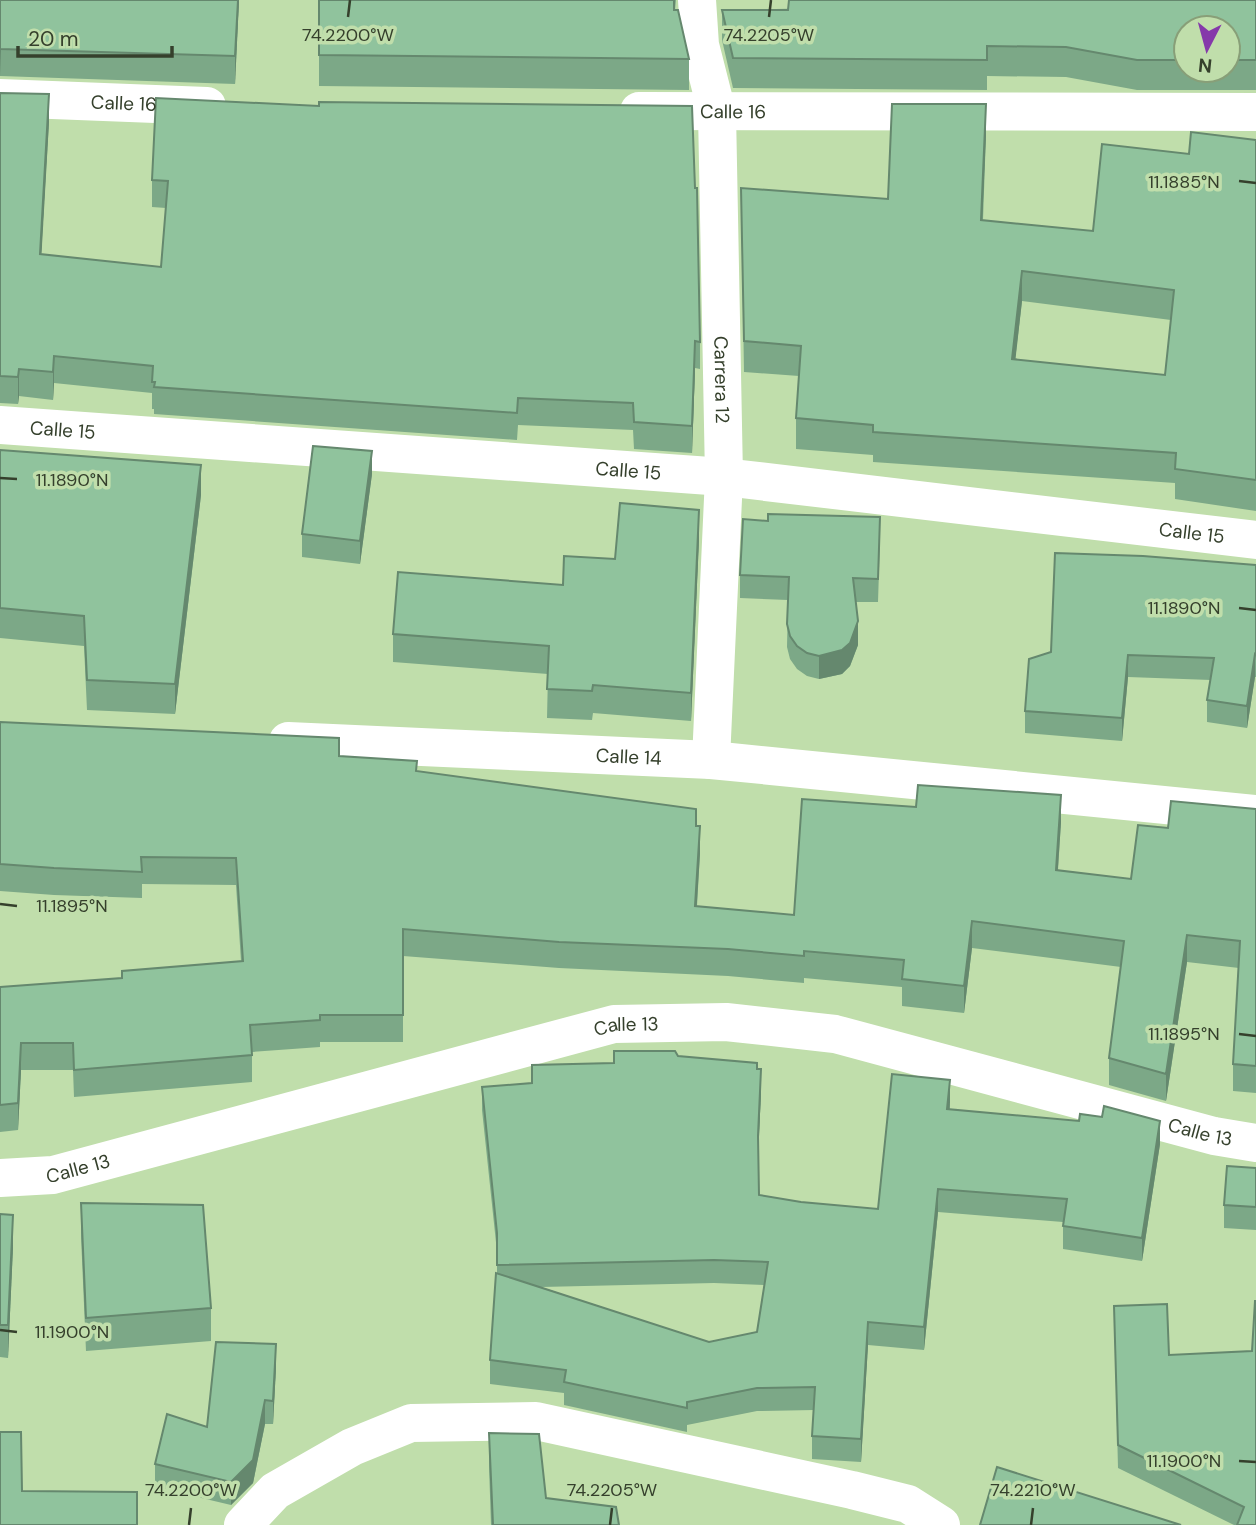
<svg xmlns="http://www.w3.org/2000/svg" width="1256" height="1525" font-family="'DM Sans',sans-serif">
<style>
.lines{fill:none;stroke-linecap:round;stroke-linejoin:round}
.minor{stroke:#fff;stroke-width:38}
.wall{fill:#7ca887;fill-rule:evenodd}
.shaded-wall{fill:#65886e}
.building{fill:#90c39d;stroke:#65886e;stroke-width:2;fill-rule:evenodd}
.ticks{fill:none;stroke:#35402c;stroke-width:2.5}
.labels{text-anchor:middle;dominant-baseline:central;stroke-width:7;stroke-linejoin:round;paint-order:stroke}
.street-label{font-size:19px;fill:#35402c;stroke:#c0deab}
.ticks-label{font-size:18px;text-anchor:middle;fill:#35402c;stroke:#c0deab;stroke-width:7;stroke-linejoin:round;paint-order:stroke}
</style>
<rect width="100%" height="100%" fill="#c0deab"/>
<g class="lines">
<g class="minor">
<path id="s1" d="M697,0l3,45 17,67 7,365 -13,283"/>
<path id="s2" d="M0,98l207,8"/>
<path id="s3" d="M639,111l617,1"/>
<path id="s4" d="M0,425l724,52 532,63"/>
<path id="s5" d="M288,741l423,19 545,54"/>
<path id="s6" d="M0,1178l53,-3 561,-151 112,-2 109,12 379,102 42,7"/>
<polyline points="243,1525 275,1491 352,1447 411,1423 536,1421 852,1490 908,1504 941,1525"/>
</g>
</g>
<g class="wall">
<polygon points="0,0 239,0 235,84 0,76"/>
<polygon points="319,0 676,0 675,10 689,59 689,90 319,86"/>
<path d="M1256,0v90h-119l-71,-13 -79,-1v14l-254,-2 -11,-48v-30zM1186,28h42v42h-42z"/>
<polygon points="0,93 49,122 41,254 161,267 166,208 152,207 152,180 156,98 700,342 700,369 695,368 692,453 634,449 633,430 518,425 517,440 154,414 154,409 152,409 152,393 54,383 53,400 19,396 18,404 0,403"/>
<path d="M986,134l-3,86 110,11 96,-77 67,-14v371l-81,-12v-16l-302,-21v-7l-77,-6v-31l3,-42 -55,-4 -3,-184 147,11zM1022,301l149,19 -6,55 -150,-15z"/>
<polygon points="0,450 201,495 175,714 87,710 84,646 0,638"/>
<polygon points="372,474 360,564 302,557 302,534"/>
<polygon points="768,521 880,540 878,602 855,602 858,645 850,666 842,674 819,679 807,676 797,669 790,659 787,647 788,600 740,598 740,575"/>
<polygon points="699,539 691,721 593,713 592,720 547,718 548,674 393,662 393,634 563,585 615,559"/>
<polygon points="1256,565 1256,677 1255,677 1247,728 1207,722 1207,700 1211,680 1128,677 1122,741 1025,733 1025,711 1051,652"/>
<polygon points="0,722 339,756 696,826 700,853 697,906 794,915 1061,822 1058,870 1131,879 1168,828 1256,809 1256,1093 1233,1091 1233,1064 1239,968 1187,962 1166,1101 1109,1085 1109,1058 1121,967 972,948 964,1013 902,1006 902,987 804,978 804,983 728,976 559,968 403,956 403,1042 320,1042 320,1047 252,1052 252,1082 74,1097 73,1070 21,1070 18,1130 0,1132 0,987 122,978 122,971 241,961 236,885 142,884 142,898 54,895 0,891"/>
<path d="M678,1056l79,13 4,23 -3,60 1,43 42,7 77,7 72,-106v6l210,35 -18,117 -79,-12v-27l-125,-10 -14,138 -56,-5 -7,117 -49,-3v-23l2,-26 -57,1 -70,14v7l-123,-27v-12l-74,-9v-24l7,-87v-21l-15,-142v-23l50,-4 82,-20zM714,1283l50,2 -7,47 -48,10 -168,-55z"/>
<polygon points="1256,1168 1256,1230 1224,1228 1224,1205"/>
<polygon points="81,1203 211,1308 211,1341 86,1351 81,1236"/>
<polygon points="0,1214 13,1247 8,1358 0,1357"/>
<polygon points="1114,1306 1169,1355 1252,1351 1256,1525 1234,1525 1118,1468"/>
<polygon points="276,1367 273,1424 265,1424 253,1483 231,1505 155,1487 155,1464 207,1427"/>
<polygon points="489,1433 546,1498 619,1525 491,1525 489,1466"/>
</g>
<g class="shaded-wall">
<polygon points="238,0 239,0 235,84 235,56"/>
<polygon points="0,49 1,49 0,76"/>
<polygon points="49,94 49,122 40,281 40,254"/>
<polygon points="986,104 986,134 981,250 981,220"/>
<polygon points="1022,271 1022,301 1012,390 1012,359"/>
<polygon points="695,341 695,368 692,453 692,426"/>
<polygon points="54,356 54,383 53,400 53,372"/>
<polygon points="19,369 19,396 18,404 18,377"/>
<polygon points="372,451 372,474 360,564 360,541"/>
<polygon points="201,465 201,495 175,714 175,684"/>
<polygon points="699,510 699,539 691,721 691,693"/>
<polygon points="858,621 858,645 850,666 842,674 819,679 819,656"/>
<polygon points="1255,654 1255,677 1247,728 1247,706"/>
<polygon points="1128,655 1128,677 1122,741 1122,718"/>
<polygon points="1061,795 1061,822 1056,896 1056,870"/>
<polygon points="700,826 700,853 695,933 695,906"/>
<polygon points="972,921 972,948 964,1013 964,986"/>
<polygon points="1187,935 1187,962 1166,1101 1166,1074"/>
<polygon points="21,1043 21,1070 18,1130 18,1103"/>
<polygon points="761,1069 761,1092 758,1160 758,1136"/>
<polygon points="950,1080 950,1103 947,1132 947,1109"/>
<polygon points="1160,1121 1160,1144 1142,1261 1142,1238"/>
<polygon points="938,1189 938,1212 924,1350 924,1327"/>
<polygon points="13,1215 13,1247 8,1358 8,1325"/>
<polygon points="868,1322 868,1345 861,1462 861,1439"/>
<polygon points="276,1344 276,1367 273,1424 273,1401"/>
<polygon points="265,1400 265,1424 253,1483 231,1505 231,1482"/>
</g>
<g class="building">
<polygon points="0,0 238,0 235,56 0,49"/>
<polygon points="319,0 674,0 674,10 678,10 689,59 319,55"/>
<polygon points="789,0 1256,0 1256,60 1228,60 1228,28 1186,28 1186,60 1137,60 1066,47 987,46 987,60 733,58 722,10 788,10"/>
<polygon points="0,93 49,94 40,254 161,267 168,181 152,180 156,98 319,106 319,102 692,106 695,188 697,188 700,342 695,341 692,426 634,422 633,403 518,398 517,413 154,387 155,382 152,382 153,366 54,356 53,372 19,369 18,377 0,376"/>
<path d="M892,104h94l-5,116 112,11 9,-87 87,10 2,-22 65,8v340l-81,-11 1,-16 -303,-21v-7l-77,-7 5,-72 -57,-5 -3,-153 147,11zM1022,271l152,19 -9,85 -153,-16z"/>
<polygon points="313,446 372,451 360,541 302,534"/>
<polygon points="0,450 201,465 175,684 87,680 84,616 0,608"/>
<polygon points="620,503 699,510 691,693 593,685 592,691 547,689 549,646 393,634 398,572 563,585 564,556 615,559"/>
<polygon points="768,514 880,517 878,579 853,578 858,621 850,643 842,650 819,656 807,653 797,646 790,636 787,624 789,577 740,575 743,519 768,521"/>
<polygon points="1055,553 1143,556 1256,565 1256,655 1255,654 1247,706 1207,700 1214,658 1128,655 1122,718 1025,711 1029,659 1051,652"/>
<polygon points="0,722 339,738 339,756 417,761 416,771 696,809 696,826 700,826 695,906 794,915 802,799 916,807 918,785 1061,795 1056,870 1131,879 1138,825 1168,828 1171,801 1256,809 1256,1066 1233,1064 1240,941 1187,935 1166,1074 1109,1058 1124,941 972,921 964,986 902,979 904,960 804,951 804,956 728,949 559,942 403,929 403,1015 320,1015 320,1020 250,1025 252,1055 74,1070 73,1043 21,1043 18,1103 0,1105 0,987 122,978 122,971 243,961 236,858 141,857 142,872 54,868 0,864"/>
<polygon points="614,1051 675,1051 678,1056 757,1063 757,1069 761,1069 758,1136 759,1195 801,1202 878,1209 892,1074 950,1080 947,1109 1079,1121 1080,1114 1102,1117 1104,1106 1160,1121 1142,1238 1063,1226 1067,1199 938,1189 924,1327 868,1322 861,1439 812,1436 815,1387 757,1388 687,1402 687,1408 564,1382 566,1370 490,1360 496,1273 709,1342 757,1332 768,1262 714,1260 497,1265 497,1233 482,1087 532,1083 532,1065 614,1063"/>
<polygon points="1227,1166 1256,1168 1256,1207 1224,1205"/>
<polygon points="81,1203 203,1205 211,1308 86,1318"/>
<polygon points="0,1214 13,1215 8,1325 0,1325"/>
<polygon points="1255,1301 1256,1301 1256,1525 1237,1525 1244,1507 1118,1445 1114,1306 1167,1304 1169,1355 1252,1351"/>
<polygon points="216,1342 276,1344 273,1401 265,1400 253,1460 231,1482 155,1464 167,1414 207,1427"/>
<polygon points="0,1432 21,1432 22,1491 137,1492 137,1525 0,1525"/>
<polygon points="489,1433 539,1434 546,1498 616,1507 619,1525 493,1525"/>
<polygon points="997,1467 1181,1525 980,1525"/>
</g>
<path class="ticks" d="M348,17l2,-17M769,17l2,-17M1239,181l17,2M0,478l17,1M1239,608l17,2M0,904l17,2M1239,1034l17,2M0,1330l17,2M1239,1461l17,1M189,1525l2,-17M610,1525l2,-17M1031,1525l2,-17"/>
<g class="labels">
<g class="street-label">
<text stroke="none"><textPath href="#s2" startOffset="124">Calle 16</textPath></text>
<text stroke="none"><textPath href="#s3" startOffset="94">Calle 16</textPath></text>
<text stroke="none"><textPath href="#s1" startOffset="382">Carrera 12</textPath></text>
<text stroke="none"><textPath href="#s4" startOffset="63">Calle 15</textPath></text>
<text stroke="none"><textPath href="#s4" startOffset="630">Calle 15</textPath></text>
<text stroke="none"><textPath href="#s4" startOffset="1197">Calle 15</textPath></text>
<text stroke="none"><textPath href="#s5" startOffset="341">Calle 14</textPath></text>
<text stroke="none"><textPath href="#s6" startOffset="646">Calle 13</textPath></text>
<text stroke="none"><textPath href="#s6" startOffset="1234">Calle 13</textPath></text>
<text stroke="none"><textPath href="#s6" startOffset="79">Calle 13</textPath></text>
</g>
</g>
<g class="ticks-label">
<text x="348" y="41">74.2200°W</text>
<text x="769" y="41">74.2205°W</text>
<text x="1184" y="188">11.1885°N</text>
<text x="72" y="486">11.1890°N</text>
<text x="1184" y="614">11.1890°N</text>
<text x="72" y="912">11.1895°N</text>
<text x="1184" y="1040">11.1895°N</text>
<text x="72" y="1338">11.1900°N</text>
<text x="1184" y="1467">11.1900°N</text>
<text x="191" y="1496">74.2200°W</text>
<text x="612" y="1496">74.2205°W</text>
<text x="1033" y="1496">74.2210°W</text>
</g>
<g transform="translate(1207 49) rotate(186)"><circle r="33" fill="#c0deab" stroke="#889f78" stroke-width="2"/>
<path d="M0-5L12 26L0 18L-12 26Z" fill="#8539aa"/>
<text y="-10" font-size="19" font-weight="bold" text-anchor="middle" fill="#35402c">N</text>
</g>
<path d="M18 46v10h154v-10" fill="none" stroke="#35402c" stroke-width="3.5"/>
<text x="28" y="46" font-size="21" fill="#35402c" stroke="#c0deab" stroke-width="5" paint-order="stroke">20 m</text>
</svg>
